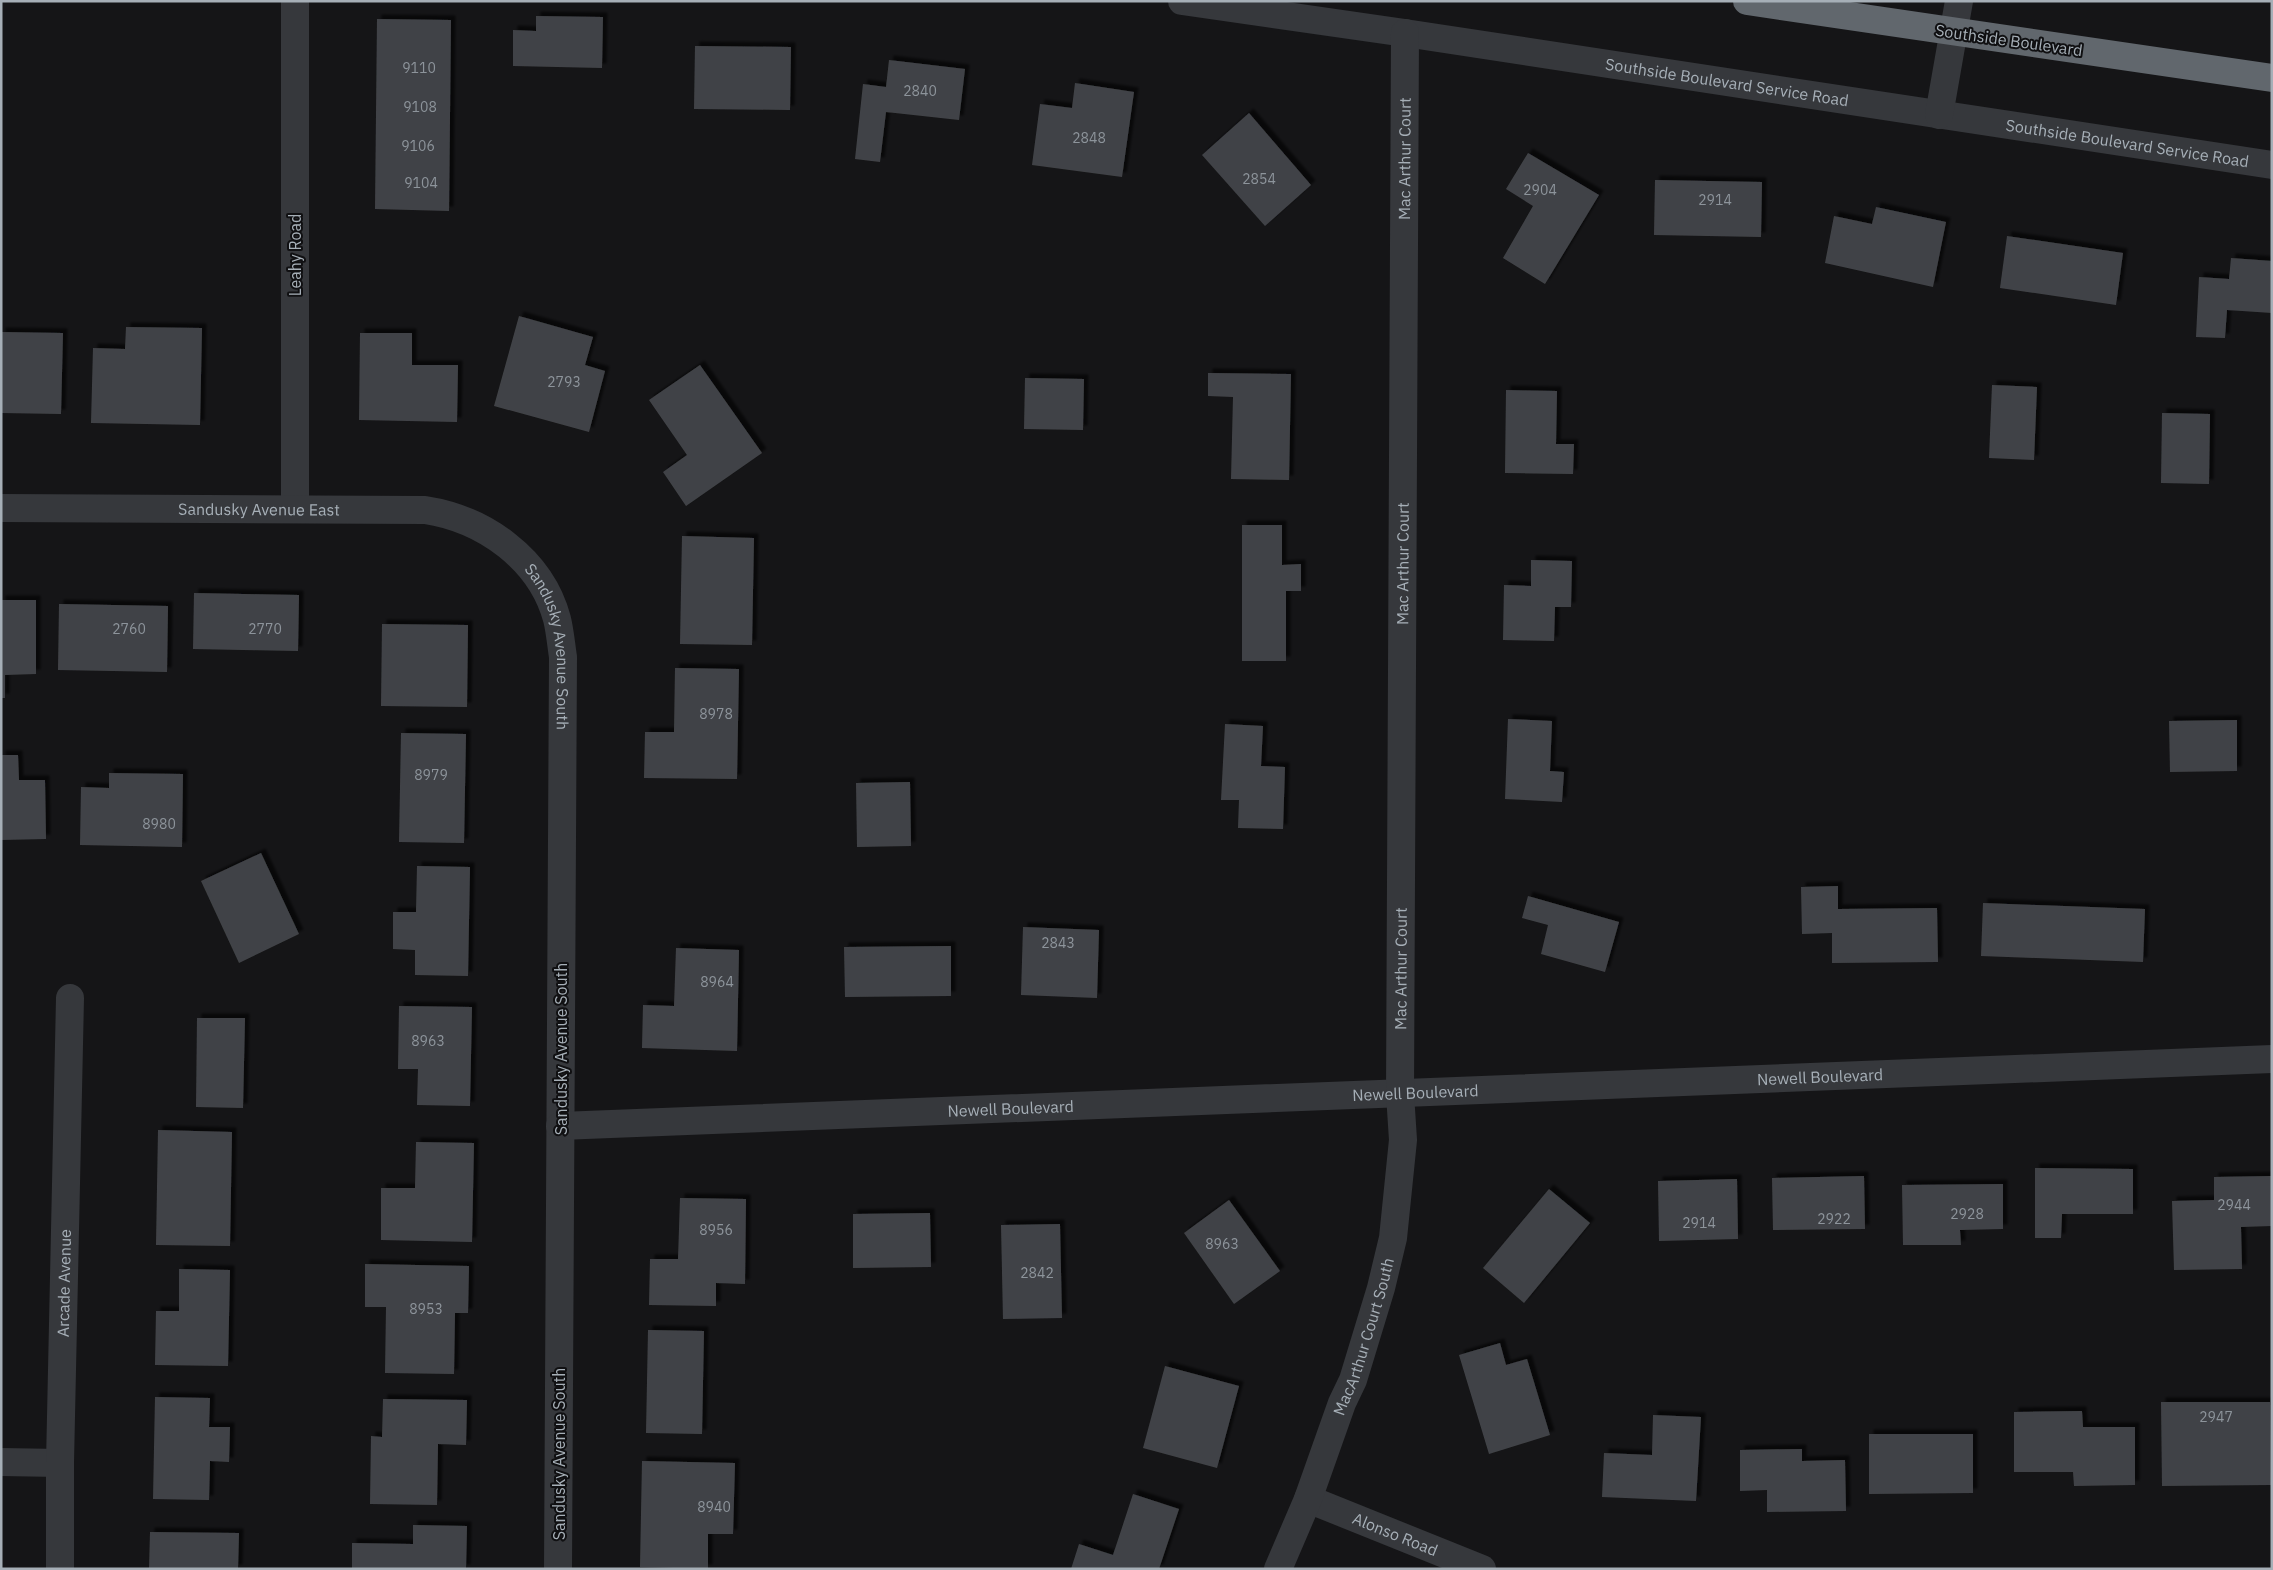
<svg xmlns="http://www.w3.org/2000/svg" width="2273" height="1570" font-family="'IBM Plex Sans',sans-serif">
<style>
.building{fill:#414347;filter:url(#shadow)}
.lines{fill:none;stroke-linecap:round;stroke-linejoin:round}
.minor{stroke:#36383c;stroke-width:28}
.highway{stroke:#61676d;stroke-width:28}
.labels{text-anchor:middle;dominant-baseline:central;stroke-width:4;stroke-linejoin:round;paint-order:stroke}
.number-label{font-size:14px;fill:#8d949b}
.street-label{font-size:16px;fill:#a6afb7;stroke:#101012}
</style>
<defs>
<filter id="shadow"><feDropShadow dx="4.5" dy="-4.5" stdDeviation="1" flood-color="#0009"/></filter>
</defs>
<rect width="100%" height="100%" fill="#151517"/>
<g class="building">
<polygon points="536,16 603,17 602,68 513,66 513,30 536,31"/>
<polygon points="377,19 451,20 449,211 375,209"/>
<polygon points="695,46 791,47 790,110 694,109"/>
<polygon points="889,60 965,69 959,120 886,112 880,162 855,159 863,84 886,87"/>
<polygon points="1075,83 1134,92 1122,177 1032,165 1040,104 1072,108"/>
<polygon points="1249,113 1311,185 1265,226 1202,155"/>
<polygon points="1528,153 1599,195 1545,284 1503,258 1533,206 1506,189"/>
<polygon points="1655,180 1762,182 1761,237 1654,235"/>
<polygon points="1876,207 1946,222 1933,287 1825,263 1834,216 1872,224"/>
<polygon points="2007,236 2123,253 2116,305 2000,288"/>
<polygon points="2231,258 2272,261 2272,313 2227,310 2225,338 2196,337 2199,277 2229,279"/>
<polygon points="519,316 593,337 585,365 605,371 589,432 494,406"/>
<polygon points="126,327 202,328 200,425 91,423 93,348 125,349"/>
<polygon points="1,332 63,333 61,414 1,413"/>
<polygon points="360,333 412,333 412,365 458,365 457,422 359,420"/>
<polygon points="700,365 762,453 686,506 663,472 687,455 649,400"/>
<polygon points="1208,373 1291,374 1289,480 1231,479 1233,397 1208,396"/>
<polygon points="1025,378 1084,379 1083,430 1024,429"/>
<polygon points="1992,385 2037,387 2034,460 1989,458"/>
<polygon points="1506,390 1557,391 1556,444 1574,444 1573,474 1505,473"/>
<polygon points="2162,413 2210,414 2209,484 2161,483"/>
<polygon points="1242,525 1282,525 1282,565 1301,564 1301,591 1286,591 1286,661 1242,661"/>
<polygon points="682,536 754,538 752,645 680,644"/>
<polygon points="1531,560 1572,561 1571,607 1555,607 1554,641 1503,640 1504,585 1531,586"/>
<polygon points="194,593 299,595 298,651 193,649"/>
<polygon points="1,600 36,600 36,674 5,675 5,698 1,698"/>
<polygon points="59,604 168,606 167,672 58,670"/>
<polygon points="382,624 468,625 467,707 381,706"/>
<polygon points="675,668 739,669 737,779 644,778 645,732 674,732"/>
<polygon points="1508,719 1552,721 1550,771 1564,772 1562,802 1505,799"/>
<polygon points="2237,720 2237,771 2170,772 2169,721"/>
<polygon points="1225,724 1263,726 1261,766 1285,767 1283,829 1238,828 1239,800 1221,800"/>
<polygon points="401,733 466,734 464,843 399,842"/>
<polygon points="1,755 18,755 19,780 45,780 46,839 1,840"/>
<polygon points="109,773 183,774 182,847 80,845 81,787 109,788"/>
<polygon points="910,782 911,846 857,847 856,783"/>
<polygon points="261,853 299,934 239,963 201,881"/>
<polygon points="417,866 470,867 468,976 415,975 415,950 393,949 393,912 416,912"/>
<polygon points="1838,886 1838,909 1937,908 1938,962 1832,963 1832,933 1802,934 1801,887"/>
<polygon points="1528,896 1619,922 1605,972 1541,954 1548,925 1522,918"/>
<polygon points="1983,903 2145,909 2143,962 1981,956"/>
<polygon points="1023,927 1099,930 1097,998 1021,995"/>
<polygon points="951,946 951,996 845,997 844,947"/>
<polygon points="676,948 739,950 737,1051 642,1048 643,1005 674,1006"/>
<polygon points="399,1006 472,1007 470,1106 417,1105 418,1069 398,1069"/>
<polygon points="197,1018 245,1018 243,1108 196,1107"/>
<polygon points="158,1130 232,1132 230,1246 156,1245"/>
<polygon points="416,1142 474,1143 472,1242 381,1240 381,1188 415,1188"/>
<polygon points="2035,1168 2133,1169 2133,1214 2062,1214 2061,1238 2035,1238"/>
<polygon points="1864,1176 1865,1229 1773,1230 1772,1178"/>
<polygon points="2272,1176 2272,1226 2241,1227 2242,1269 2174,1270 2172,1201 2214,1200 2214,1177"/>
<polygon points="1737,1179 1738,1239 1659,1241 1658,1181"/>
<polygon points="2003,1184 2003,1229 1960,1230 1961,1245 1903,1245 1902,1185"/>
<polygon points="1549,1189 1590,1223 1524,1303 1483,1268"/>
<polygon points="680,1198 746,1199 745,1284 716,1283 716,1306 649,1305 650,1259 678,1259"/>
<polygon points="1229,1200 1280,1271 1234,1304 1184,1233"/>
<polygon points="930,1213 931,1267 853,1268 853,1214"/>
<polygon points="1060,1224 1062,1318 1003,1319 1001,1225"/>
<polygon points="365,1264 469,1266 468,1313 455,1313 454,1374 385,1373 386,1307 365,1307"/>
<polygon points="179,1269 230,1270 228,1366 155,1365 156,1311 179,1311"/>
<polygon points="648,1330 704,1331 702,1434 646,1433"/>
<polygon points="1500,1343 1506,1365 1527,1359 1550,1435 1489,1454 1459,1355"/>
<polygon points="1165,1366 1239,1386 1217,1468 1143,1448"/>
<polygon points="155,1397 210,1398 209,1427 230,1427 229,1462 210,1461 209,1500 153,1499"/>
<polygon points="383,1399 467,1400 466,1445 438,1444 437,1505 370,1504 371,1436 382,1437"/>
<polygon points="2161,1402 2270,1402 2271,1485 2162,1486"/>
<polygon points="2082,1411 2083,1427 2135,1427 2135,1485 2074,1486 2073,1472 2014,1472 2014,1412"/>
<polygon points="1653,1415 1701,1417 1696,1501 1602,1497 1604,1453 1652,1455"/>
<polygon points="1869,1434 1973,1434 1973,1493 1869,1494"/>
<polygon points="1802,1449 1802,1461 1845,1460 1846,1511 1767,1512 1767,1490 1740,1491 1740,1450"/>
<polygon points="642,1461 735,1463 733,1534 708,1534 708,1569 640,1567"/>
<polygon points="1133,1494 1179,1509 1159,1569 1071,1569 1079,1544 1113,1555"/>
<polygon points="413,1525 467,1526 466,1569 352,1569 352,1543 413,1544"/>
<polygon points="150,1532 239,1533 238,1569 149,1569"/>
</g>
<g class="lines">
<g class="minor">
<polyline points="295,1 295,508"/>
<path id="s1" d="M1182,1l223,32 867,132"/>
<polyline points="1939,115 1959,1"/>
<path id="s2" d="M1,508l424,2c59,9 116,49 132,109 3,12 4,25 6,38l-5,912"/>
<path id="s3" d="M560,1126l1712,-67"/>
<polyline points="1,1462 60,1463"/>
<path id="s4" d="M1308,1499l174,70"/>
<path id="s5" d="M60,1569v-106l10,-465"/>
<path id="s6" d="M1278,1569l30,-70 34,-96 11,-23 28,-92 12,-50 10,-98 -3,-46 5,-1061"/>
</g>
<polyline class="highway" points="1747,1 2272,78"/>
</g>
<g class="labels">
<g class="number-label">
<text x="419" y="68">9110</text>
<text x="920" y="91">2840</text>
<text x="420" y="107">9108</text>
<text x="1089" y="138">2848</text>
<text x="418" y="146">9106</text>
<text x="1259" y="179">2854</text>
<text x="421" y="183">9104</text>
<text x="1540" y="190">2904</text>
<text x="1715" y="200">2914</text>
<text x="564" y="382">2793</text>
<text x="129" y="629">2760</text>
<text x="265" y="629">2770</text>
<text x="716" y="714">8978</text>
<text x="431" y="775">8979</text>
<text x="159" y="824">8980</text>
<text x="1058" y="943">2843</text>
<text x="717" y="982">8964</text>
<text x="428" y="1041">8963</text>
<text x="2234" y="1205">2944</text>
<text x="1967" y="1214">2928</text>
<text x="1834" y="1219">2922</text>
<text x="1699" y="1223">2914</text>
<text x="716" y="1230">8956</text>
<text x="1222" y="1244">8963</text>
<text x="1037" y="1273">2842</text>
<text x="426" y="1309">8953</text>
<text x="2216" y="1417">2947</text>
<text x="714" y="1507">8940</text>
</g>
<g class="street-label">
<text transform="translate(2009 40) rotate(8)">Southside Boulevard</text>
<text stroke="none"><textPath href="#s1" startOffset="551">Southside Boulevard Service Road</textPath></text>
<text stroke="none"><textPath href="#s1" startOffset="956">Southside Boulevard Service Road</textPath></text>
<text stroke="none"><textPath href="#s6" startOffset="1431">Mac Arthur Court</textPath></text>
<text transform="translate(295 255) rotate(-90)">Leahy Road</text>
<text stroke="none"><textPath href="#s2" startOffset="258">Sandusky Avenue East</textPath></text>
<text stroke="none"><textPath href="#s6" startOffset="1026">Mac Arthur Court</textPath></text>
<text stroke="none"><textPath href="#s2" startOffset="630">Sandusky Avenue South</textPath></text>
<text stroke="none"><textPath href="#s6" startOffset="621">Mac Arthur Court</textPath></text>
<text transform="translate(561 1049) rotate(-90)">Sandusky Avenue South</text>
<text stroke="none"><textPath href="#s3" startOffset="1261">Newell Boulevard</textPath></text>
<text stroke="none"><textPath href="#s3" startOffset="856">Newell Boulevard</textPath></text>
<text stroke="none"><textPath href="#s3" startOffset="451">Newell Boulevard</textPath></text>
<text stroke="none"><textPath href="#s5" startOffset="286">Arcade Avenue</textPath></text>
<text stroke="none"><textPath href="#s6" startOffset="248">MacArthur Court South</textPath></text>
<text transform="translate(559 1454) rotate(-90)">Sandusky Avenue South</text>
<text stroke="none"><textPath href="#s4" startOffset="94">Alonso Road</textPath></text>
</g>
</g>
<rect width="2273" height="1570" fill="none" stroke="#a6afb7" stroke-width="5"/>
</svg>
